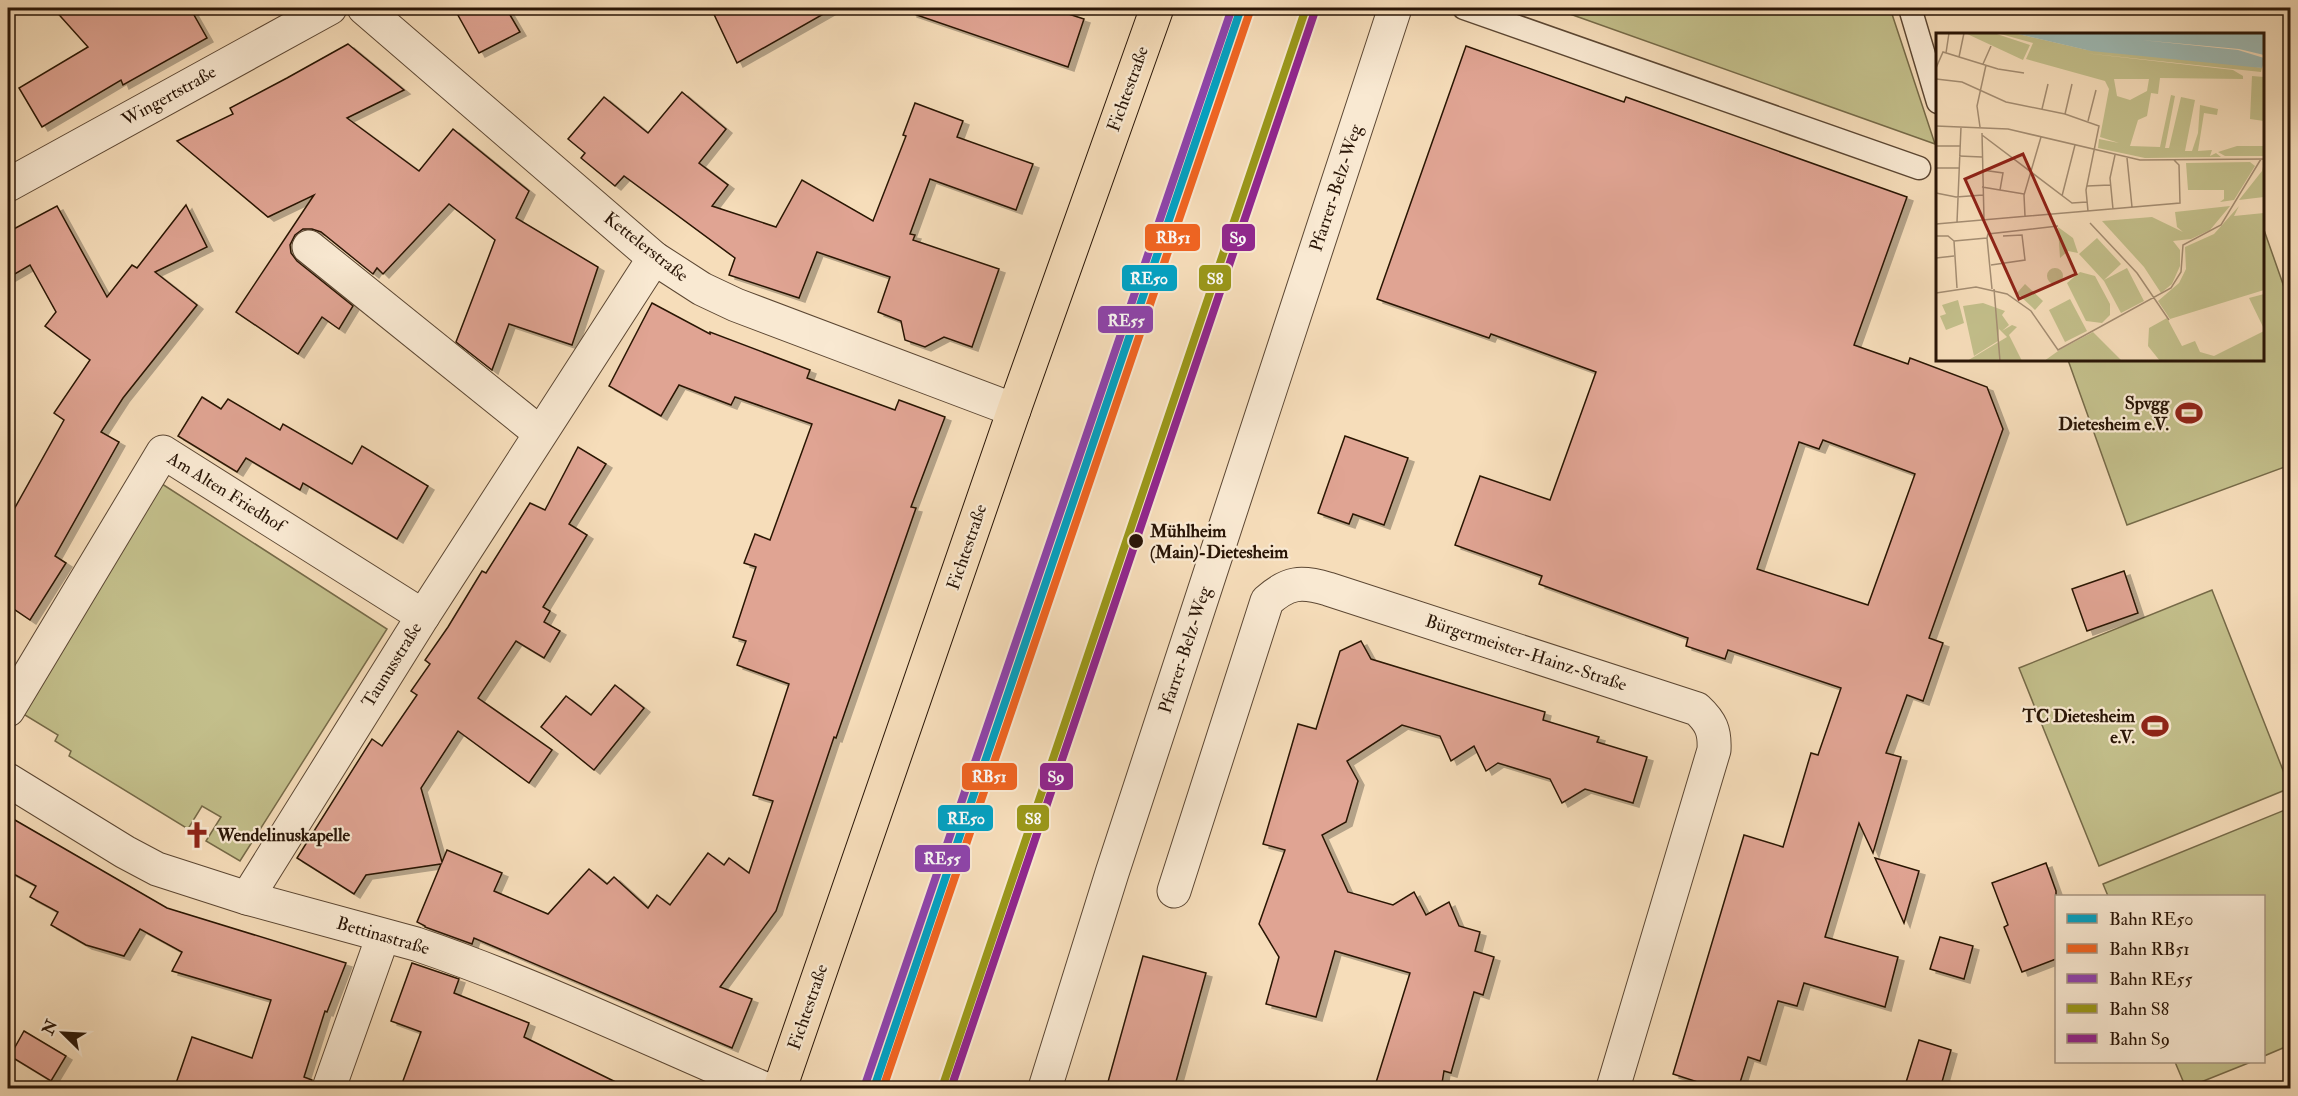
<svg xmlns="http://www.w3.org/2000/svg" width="2298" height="1096" font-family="'IM FELL Double Pica',serif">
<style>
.green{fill:#c3bf8b;stroke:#766a48;stroke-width:1.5}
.building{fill:#e0a493;stroke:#291506;stroke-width:1.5;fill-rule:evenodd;filter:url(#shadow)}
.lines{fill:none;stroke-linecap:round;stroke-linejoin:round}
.service-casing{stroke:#5c4733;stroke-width:25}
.minor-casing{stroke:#5c4733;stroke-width:35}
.primary-casing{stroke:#291506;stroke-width:35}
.service{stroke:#f9e9d2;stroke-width:22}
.minor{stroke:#f9e9d2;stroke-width:33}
.primary{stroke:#f6ddba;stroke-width:33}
.rail-1-casing{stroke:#f9e9d2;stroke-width:12}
.rail-2-casing{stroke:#f9e9d2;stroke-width:12}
.rail-3-casing{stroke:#f9e9d2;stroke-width:12}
.rail-4-casing{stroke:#f9e9d2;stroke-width:12}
.rail-5-casing{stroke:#f9e9d2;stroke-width:12}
.rail-1{stroke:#02a2c4;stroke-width:8}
.rail-2{stroke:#f26522;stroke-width:8}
.rail-3{stroke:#8e44ad;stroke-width:8}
.rail-4{stroke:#9a9819;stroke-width:8}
.rail-5{stroke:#91268f;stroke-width:8}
.stop-dot{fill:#291506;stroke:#f9e9d2;stroke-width:2}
.labels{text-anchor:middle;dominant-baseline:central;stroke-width:4.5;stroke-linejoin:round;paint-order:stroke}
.street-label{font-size:18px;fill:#291506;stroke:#f9e9d2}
.poi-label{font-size:18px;font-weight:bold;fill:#291506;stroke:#f9e9d2;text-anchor:end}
.stop-label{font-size:18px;font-weight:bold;fill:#291506;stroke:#f9e9d2;text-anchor:start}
.inset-road{fill:none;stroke:#a48d72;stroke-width:1.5}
.view{fill:#8f2418;fill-opacity:0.15;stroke:#8f2418;stroke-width:3}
.inset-edge{fill:none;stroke:#291506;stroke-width:3}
.line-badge{stroke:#f9e9d2;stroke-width:2}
.badge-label{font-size:16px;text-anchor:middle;font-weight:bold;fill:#fff}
</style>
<defs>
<filter id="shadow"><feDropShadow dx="6" dy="4" stdDeviation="0" flood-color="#0004"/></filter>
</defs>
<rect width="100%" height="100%" fill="#f6ddba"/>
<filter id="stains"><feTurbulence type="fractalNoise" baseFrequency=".00333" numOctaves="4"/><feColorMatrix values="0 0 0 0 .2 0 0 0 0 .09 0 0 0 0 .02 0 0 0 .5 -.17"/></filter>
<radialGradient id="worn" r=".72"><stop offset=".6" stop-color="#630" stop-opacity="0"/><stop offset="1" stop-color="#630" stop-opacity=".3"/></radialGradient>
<g class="green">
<polygon points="1553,8 1890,8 1935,144"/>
<polygon points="2264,230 2290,304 2290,465 2127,525 2068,360 2264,360"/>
<polygon points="159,482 387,629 240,861 206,841 221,817 202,806 188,829 69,756 71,751 55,741 58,735 20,712"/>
<polygon points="2212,590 2290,788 2099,866 2019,668"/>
<polygon points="2290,808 2290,1045 2264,1056 2264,896 2108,896 2103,884"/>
<polygon points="2175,1062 2251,1062 2186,1088"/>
</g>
<g class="building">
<polygon points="53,8 190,8 207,38 123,85 121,80 42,127 19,88 88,47"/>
<polygon points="454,8 506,8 520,32 479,53"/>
<polygon points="711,8 834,8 737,63"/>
<polygon points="912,8 1050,8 1084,19 1068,67 911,13"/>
<polygon points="348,44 404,90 347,118 419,171 453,129 529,191 516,218 598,267 572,345 509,324 492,370 456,342 495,240 449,204 383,274 377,268 373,274 321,232 312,229 303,229 295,235 290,245 291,253 297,261 353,306 339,329 322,317 298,354 236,312 314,195 268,217 177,141 233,114 230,108 287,78"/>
<path d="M1466,46l158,56 2,-5 281,100 -53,148 54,19 2,-6 77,29 16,42 -74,209 14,5 -20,58 -16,-6 -21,58 15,4 -28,96 -14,-30 -34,114 73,20 -13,50 -81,-24 -7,23 -19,-5 -18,60 -12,-4 -10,32h-19l-46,-15 71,-239 39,12 28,-94 7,2 23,-67 -113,-38 -3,9 -39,-13 2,-8 -149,-54 3,-8 -87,-31 25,-69 70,24 46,-128 -105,-38 -2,4 -112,-39zM1823,440l92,34 -47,131 -111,-36 42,-127 20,7z"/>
<polygon points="682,92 726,129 699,163 728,185 712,206 776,227 802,180 873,221 906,136 903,135 915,103 963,121 957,137 1033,164 1016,210 930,179 910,234 915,235 913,240 999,269 972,347 944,337 925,347 905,340 901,321 878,312 890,277 817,252 799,298 729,275 735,258 624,176 615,186 581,158 585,153 568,139 604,97 648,133"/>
<polygon points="186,205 207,247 155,272 197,305 123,398 101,432 119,442 55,556 66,563 30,620 8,605 8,520 64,420 54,413 90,360 45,326 56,312 30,265 8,278 8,232 57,206 107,297 132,265 137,268"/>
<polygon points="652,303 710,334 710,332 810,370 807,378 895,410 899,400 945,417 911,507 916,508 836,738 834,737 776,911 720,987 752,999 732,1048 474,938 472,944 425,927 425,926 417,922 441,864 366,875 354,894 297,858 372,739 382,746 417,695 411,691 430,664 425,660 448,627 482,571 486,573 530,503 545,510 578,447 606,464 569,524 587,535 543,607 550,611 544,622 560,631 544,658 516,641 478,698 552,750 529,783 458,731 421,788 442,862 447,850 502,873 494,891 548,914 589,869 607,884 614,877 648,908 657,895 670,905 708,853 724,865 729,858 749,873 773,801 753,795 789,684 737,665 746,641 733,637 756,567 744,563 755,534 770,540 812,424 735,397 731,405 679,385 661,416 609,386"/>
<polygon points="202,397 221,409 228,399 280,430 283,424 352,464 362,446 428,486 397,539 303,483 300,490 246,458 237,472 178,436"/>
<polygon points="1345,436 1408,458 1384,525 1353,514 1349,524 1318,513"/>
<polygon points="2124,571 2138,613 2087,631 2072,589"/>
<polygon points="1361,641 1371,659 1545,712 1543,720 1599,737 1597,742 1647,757 1633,803 1585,789 1562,803 1550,779 1498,763 1486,771 1474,746 1451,761 1440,736 1402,725 1347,761 1358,781 1346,822 1322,835 1348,892 1393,905 1414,892 1426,915 1449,902 1459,926 1480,932 1475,951 1494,957 1483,995 1474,992 1451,1073 1444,1071 1441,1089 1374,1089 1410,973 1335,951 1316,1017 1266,1004 1279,957 1259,924 1285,850 1263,844 1298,724 1316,729 1340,651"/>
<polygon points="615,685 644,708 594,770 541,727 566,696 591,715"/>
<polygon points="8,816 167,908 346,963 327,1012 325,1011 304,1077 312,1080 311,1089 174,1089 192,1037 252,1058 271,1000 172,971 182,952 140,929 124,956 86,945 51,925 58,912 30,897 36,886 8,871"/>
<polygon points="1875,858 1919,871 1904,923"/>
<polygon points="2046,863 2056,891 2056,959 2022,972 2004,927 2008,925 1992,883"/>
<polygon points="1940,937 1973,946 1964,979 1930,969"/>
<polygon points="1143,956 1206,973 1174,1089 1106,1089"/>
<polygon points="412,963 459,979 454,993 529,1023 524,1037 630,1089 400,1089 421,1032 391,1021"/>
<polygon points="24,1031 66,1056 51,1081 10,1056"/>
<polygon points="1919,1040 1951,1050 1940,1089 1904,1089"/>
</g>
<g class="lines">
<defs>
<g id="service">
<polyline points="1464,8 1919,168"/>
<polyline points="1910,8 1938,102"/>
</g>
<g id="minor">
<polyline points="364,8 654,258 702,289 736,305 1014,410"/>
<polyline points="8,185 330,8"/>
<polyline points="309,247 540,433"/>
<polyline points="8,710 163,452 423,616"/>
<path d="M8,780l117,72 32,17 90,29 169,46c118,40 232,95 347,144"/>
<path d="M1174,891l93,-290c21,-19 34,-20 61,-12l369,120c14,13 18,22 17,41l-101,338"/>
<polyline points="247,898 423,616 654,258"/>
<polyline points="329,1088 383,936"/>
<polyline points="1045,1088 1112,873 1395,8"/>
</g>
<polyline id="primary" points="780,1088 1014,410 1157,8"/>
</defs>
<use href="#service" class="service-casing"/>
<use href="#minor" class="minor-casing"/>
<use href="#primary" class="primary-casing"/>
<use href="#service" class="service"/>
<use href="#minor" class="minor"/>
<use href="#primary" class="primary"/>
<defs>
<polyline id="rail-1" points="874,1088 1241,8"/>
<polyline id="rail-2" points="883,1088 1250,11"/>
<polyline id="rail-3" points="865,1085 1232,8"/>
<polyline id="rail-4" points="942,1088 1306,8"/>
<polyline id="rail-5" points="951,1088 1315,11"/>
</defs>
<use href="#rail-1" class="rail-1-casing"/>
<use href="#rail-2" class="rail-2-casing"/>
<use href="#rail-3" class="rail-3-casing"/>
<use href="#rail-4" class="rail-4-casing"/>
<use href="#rail-5" class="rail-5-casing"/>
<use href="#rail-1" class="rail-1"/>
<use href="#rail-2" class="rail-2"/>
<use href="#rail-3" class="rail-3"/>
<use href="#rail-4" class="rail-4"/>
<use href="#rail-5" class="rail-5"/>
</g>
<defs>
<symbol id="stadium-bare" viewBox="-9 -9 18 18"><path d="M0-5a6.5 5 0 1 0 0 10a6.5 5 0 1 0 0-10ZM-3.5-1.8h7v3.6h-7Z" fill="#8f2418" stroke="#f9e9d2" stroke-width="2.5" paint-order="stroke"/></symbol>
<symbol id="church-bare" viewBox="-9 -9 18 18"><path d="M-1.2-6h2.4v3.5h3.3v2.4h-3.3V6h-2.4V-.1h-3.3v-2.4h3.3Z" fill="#8f2418" stroke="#f9e9d2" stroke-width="2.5" paint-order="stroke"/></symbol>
</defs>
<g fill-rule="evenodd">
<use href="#stadium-bare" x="2170" y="394" width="38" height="38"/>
<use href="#stadium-bare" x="2136" y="707" width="38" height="38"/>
<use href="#church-bare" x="178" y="816" width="38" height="38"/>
</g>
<circle class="stop-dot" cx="1136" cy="541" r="8"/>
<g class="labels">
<g class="street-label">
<text transform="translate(1128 89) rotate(-70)">Fichtestraße</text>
<text transform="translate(169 96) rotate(-29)">Wingertstraße</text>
<text transform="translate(1336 188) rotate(-72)">Pfarrer-Belz-Weg</text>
<text transform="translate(646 247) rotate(38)">Kettelerstraße</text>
<text transform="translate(226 492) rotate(32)">Am Alten Friedhof</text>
<text transform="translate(967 547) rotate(-71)">Fichtestraße</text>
<text transform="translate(1185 650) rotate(-72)">Pfarrer-Belz-Weg</text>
<text transform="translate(1526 653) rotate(18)">Bürgermeister-Hainz-Straße</text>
<text transform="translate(392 665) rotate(-58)">Taunusstraße</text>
<text transform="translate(383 936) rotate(16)">Bettinastraße</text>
<text transform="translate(808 1007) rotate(-71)">Fichtestraße</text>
</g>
<g class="poi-label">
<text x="2169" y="403">Spvgg<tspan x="2169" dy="21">Dietesheim e.V.</tspan></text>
<text x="2135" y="716">TC Dietesheim<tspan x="2135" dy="21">e.V.</tspan></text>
<text x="217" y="835" text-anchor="start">Wendelinuskapelle</text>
</g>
<g class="stop-label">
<text x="1150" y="531">Mühlheim<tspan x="1150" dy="21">(Main)-Dietesheim</tspan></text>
</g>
</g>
<g transform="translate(1936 33)">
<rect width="328" height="328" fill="#f6ddba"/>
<path d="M29,0h29l36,12 -7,15zM61,0h17l73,17 157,15 18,3 -1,4 -177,-19 149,17 10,6v3l-83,-1 -2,16 -7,-1 -4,23 -9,4 -8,26 30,1 11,-52 4,1 -10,52h4l12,-51 14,3 -10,51h7l6,-18 2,-28 18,4 -1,6 -13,-2 -6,38 14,-1 -2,6 6,-3 5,4 -76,1 -47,-10 1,-9 20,4 -19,-6 9,-48 -4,-8 -79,-22 7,-16zM178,46h35l-2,12 -17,9 -13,-4zM316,43l12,1v44l-14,-2zM301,113h27v10h-39l-7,-4zM314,129l5,4 -21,34 -14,2 4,-3v-9h-36l-2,-27zM328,129v35l-25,3 23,-29zM294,173l-20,24 -19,9 -18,2 7,9v16l-8,18 -11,9 -17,-26 -42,-46 50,-4 31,15 -6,-5 -2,-15zM303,173l-5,10 30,-3v77l-94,29 -12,-18 21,-18 7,-14 -1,-22 29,-13zM122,194l15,11 5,15 -10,-2 -8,7zM161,205l24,26 -17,16 23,-12 17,33 -23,12 -17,-32 -25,-27zM111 243a8 8 0 1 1 16 0a8 8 0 1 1-16 0ZM144,239l15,4 15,28v11l-8,8 -16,-2 -19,-38zM89,251l18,17 -8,9 -18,-17zM328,261h1l-1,35 -15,-31zM134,266l17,32 -22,11 -16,-32zM22,267l6,23 -18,7 -6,-14 6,-2 -4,-9zM47,270l22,8 -3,4 7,10 -7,6 10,-6 5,2 -8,8 13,26h-55l40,-24 -8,-8 -1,12 -24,15 -11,-50zM231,285l15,28 13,-5 5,11 14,4 50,-25v30h-104l-12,-15 1,-18zM157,299l29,29h-78l17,-12z" fill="#c3bf8b" fill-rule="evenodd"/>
<path d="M78,0h250v22l-25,-6 -98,-9 97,10 26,8v4l-2,6 -171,-17z" fill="#9ebbb6"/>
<path class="inset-road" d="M10,20l3,-20M23,24l5,-24M47,31l8,-18M0,35l7,-16 55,17 26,4M0,46l26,3 44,20 59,12 34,12 -13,64 2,21M106,76l6,-25M129,81l7,-30M152,88l8,-31M0,93l72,3 132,31 125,-1M44,94l-3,-21 9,-41M46,100l2,87M46,102l90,68 15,-1M0,113h24M23,123l23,1M191,125l5,49M0,135h23M46,137l21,3 -3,17M151,153l23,-1M46,154l42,7M0,160l20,4 27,-2M126,163l13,-51M177,176l-3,-31 5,-23M89,183l-1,-21 17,-58M21,189l4,-95M154,190l47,50 32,47M0,191l244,-21 -1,-38 -5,-5M0,203h12l6,5 3,47M51,205l1,-4 70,-8M51,205l5,51M18,208l33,-3M0,225l18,-2M55,232l34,-5 -3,-25 -19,1M58,256l6,72M0,260l40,-6 31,7 24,17 27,39 113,-62 10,-16 2,-27 38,-20 40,-66"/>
<path class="view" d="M87,121l53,120 -57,25 -54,-120z"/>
<rect width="328" height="328" class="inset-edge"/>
</g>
<g class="line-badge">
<rect x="1221" y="223" width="35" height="29" rx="6" fill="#91268f"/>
<rect x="1144" y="223" width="57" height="29" rx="6" fill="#f26522"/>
<rect x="1121" y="264" width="57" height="28" rx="6" fill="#02a2c4"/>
<rect x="1198" y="264" width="34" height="28" rx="6" fill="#9a9819"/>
<rect x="1097" y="305" width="57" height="29" rx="6" fill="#8e44ad"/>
<rect x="1039" y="762" width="35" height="29" rx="6" fill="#91268f"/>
<rect x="961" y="762" width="57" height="29" rx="6" fill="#f26522"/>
<rect x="937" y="804" width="57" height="28" rx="6" fill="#02a2c4"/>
<rect x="1016" y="804" width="34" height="28" rx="6" fill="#9a9819"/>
<rect x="914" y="844" width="57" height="29" rx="6" fill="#8e44ad"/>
</g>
<g class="badge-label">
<text x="1238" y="243">S9</text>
<text x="1173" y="243">RB51</text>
<text x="1149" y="284">RE50</text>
<text x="1215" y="284">S8</text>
<text x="1126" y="326">RE55</text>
<text x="1056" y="782">S9</text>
<text x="989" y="782">RB51</text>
<text x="966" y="824">RE50</text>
<text x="1033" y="824">S8</text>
<text x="942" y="864">RE55</text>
</g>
<rect width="2298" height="1096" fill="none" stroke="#f6ddba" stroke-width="30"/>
<rect x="9" y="9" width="2280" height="1078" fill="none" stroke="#291506" stroke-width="3"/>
<rect x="15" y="15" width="2268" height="1066" fill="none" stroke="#291506" stroke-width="1.5"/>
<rect x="2055" y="895" width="210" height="168" fill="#f9e9d2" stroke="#a69480" stroke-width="1.5"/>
<rect x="2067" y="914" width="30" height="9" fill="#02a2c4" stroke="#a69480" stroke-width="1.5"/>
<text x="2109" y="925" font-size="18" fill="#291506">Bahn RE50</text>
<rect x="2067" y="944" width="30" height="9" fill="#f26522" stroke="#a69480" stroke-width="1.5"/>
<text x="2109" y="955" font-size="18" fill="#291506">Bahn RB51</text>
<rect x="2067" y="974" width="30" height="9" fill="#8e44ad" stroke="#a69480" stroke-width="1.5"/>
<text x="2109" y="985" font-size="18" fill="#291506">Bahn RE55</text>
<rect x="2067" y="1004" width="30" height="9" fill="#9a9819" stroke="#a69480" stroke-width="1.5"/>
<text x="2109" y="1015" font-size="18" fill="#291506">Bahn S8</text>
<rect x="2067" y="1034" width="30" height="9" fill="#91268f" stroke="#a69480" stroke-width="1.5"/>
<text x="2109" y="1045" font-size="18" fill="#291506">Bahn S9</text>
<g transform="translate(63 1033) rotate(294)" stroke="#f9e9d2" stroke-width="4.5" paint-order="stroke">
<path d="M0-4.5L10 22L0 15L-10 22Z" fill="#291506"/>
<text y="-9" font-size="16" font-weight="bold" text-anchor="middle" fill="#291506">N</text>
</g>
<rect width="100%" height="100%" filter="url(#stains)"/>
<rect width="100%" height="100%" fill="url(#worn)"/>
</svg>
